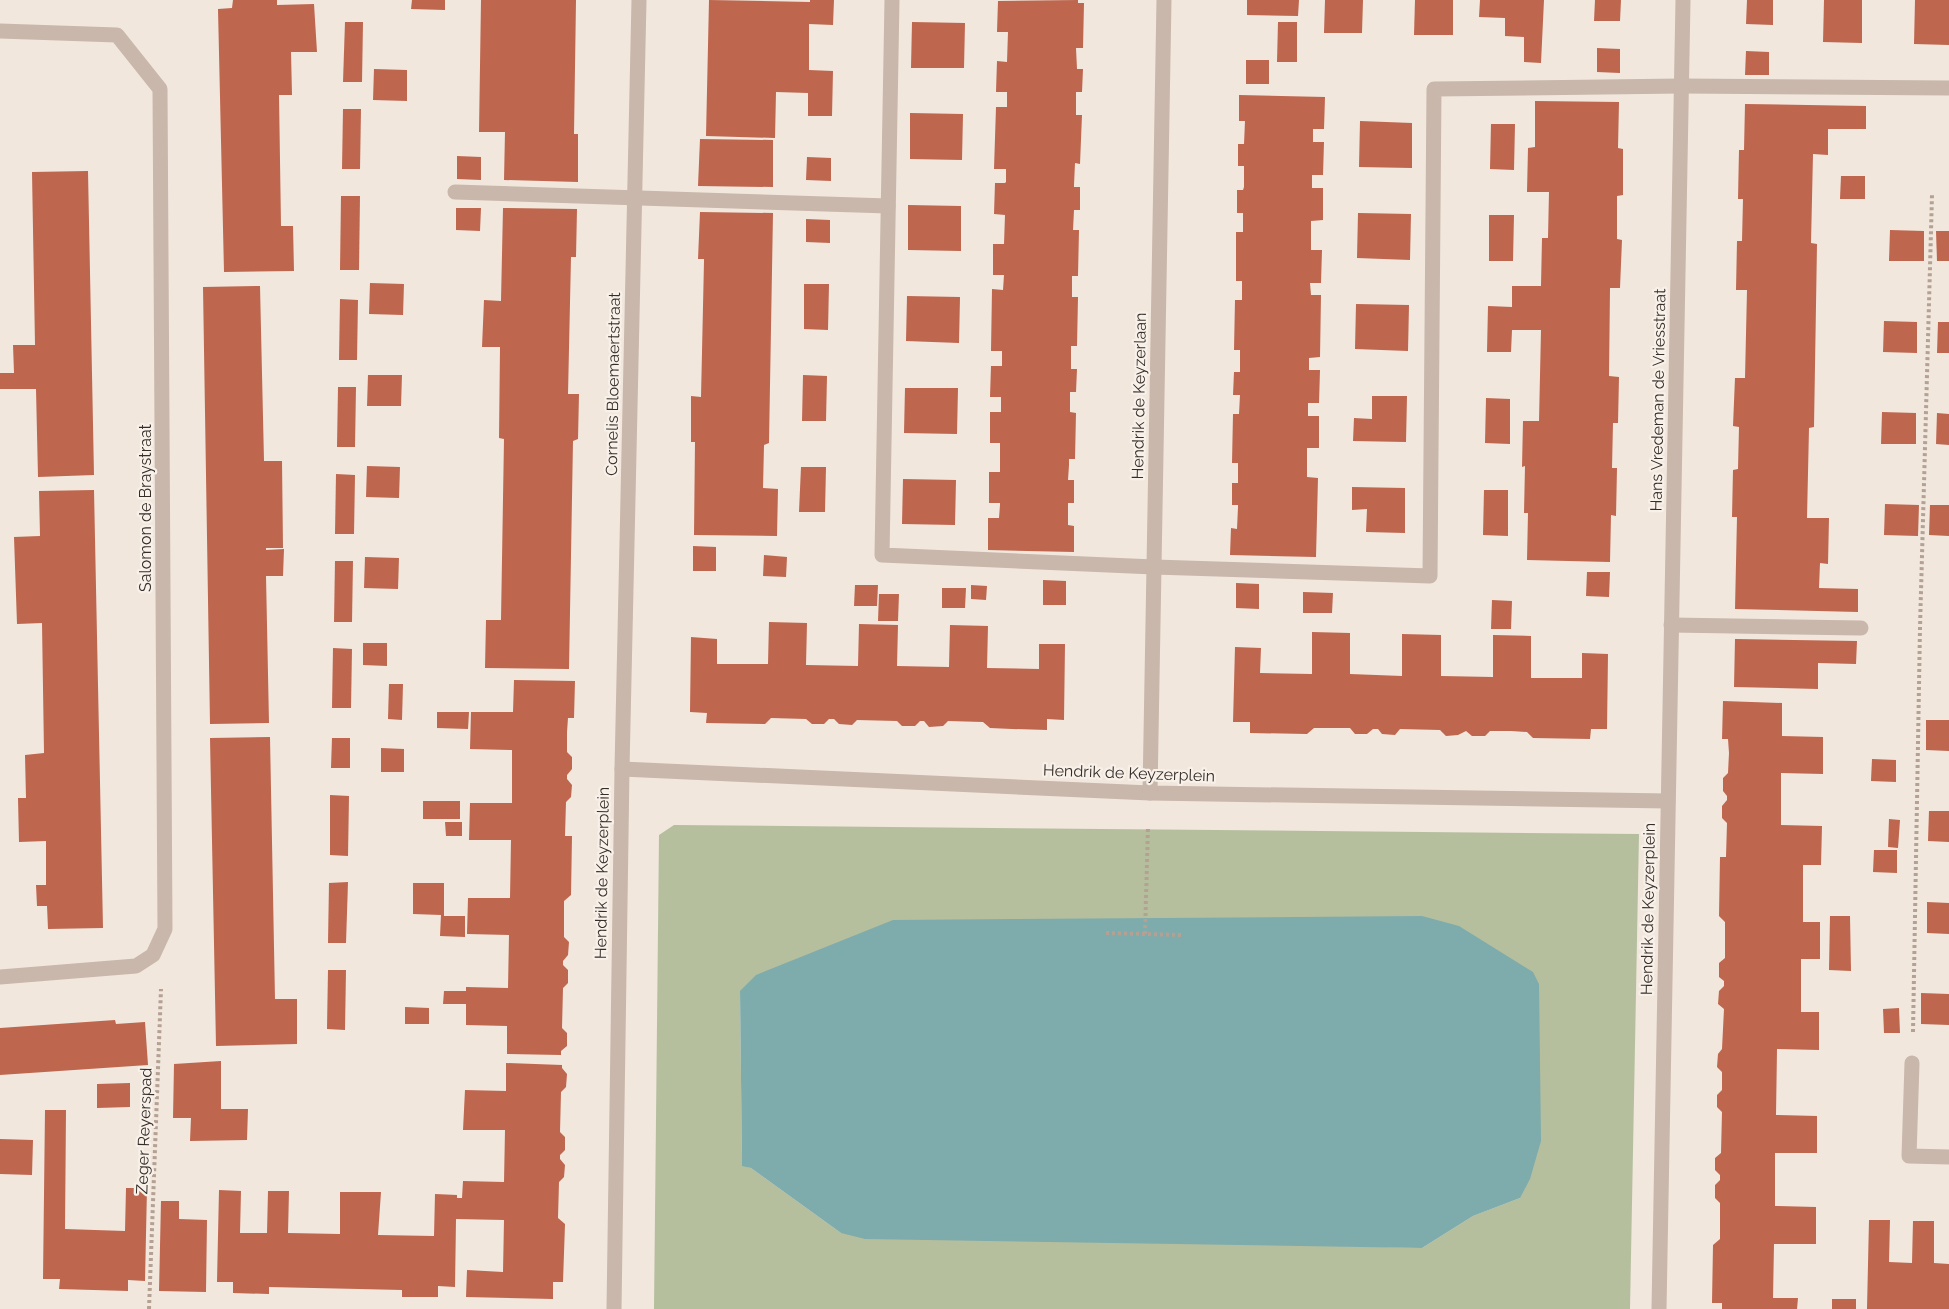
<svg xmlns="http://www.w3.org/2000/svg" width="1949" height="1309" font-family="Raleway,sans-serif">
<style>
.green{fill:#b5bf9e;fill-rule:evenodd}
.water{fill:#7eabac}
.building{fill:#be664e}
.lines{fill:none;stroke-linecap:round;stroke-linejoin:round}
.path{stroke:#b4a194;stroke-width:4;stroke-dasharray:3 3;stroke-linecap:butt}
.minor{stroke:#c8b7aa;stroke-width:15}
.labels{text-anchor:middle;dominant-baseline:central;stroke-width:4.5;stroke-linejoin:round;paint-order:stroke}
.street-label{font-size:16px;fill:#362d29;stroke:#f8f1ea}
</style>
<rect width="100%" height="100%" fill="#f1e7dd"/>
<path class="green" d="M674,825l965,9 -9,475h-976l5,-474zM740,991l780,207 -47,18 -51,32 -581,-15 -90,-65 -9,-3z"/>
<polygon class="water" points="1422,916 1459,926 1533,972 1539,984 1541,1141 1530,1179 1520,1198 1473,1216 1422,1248 865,1239 841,1233 751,1168 742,1166 740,991 756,975 893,920"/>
<g class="building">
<polygon points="233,0 277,0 277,5 314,4 317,52 291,52 292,95 279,95 281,226 293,226 294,271 224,272 218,9 232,8"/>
<polygon points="412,0 445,0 445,10 411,9"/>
<polygon points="481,0 576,0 574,134 578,134 578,182 504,180 505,132 479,132"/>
<polygon points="709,0 810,2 810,0 834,0 833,25 809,24 809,70 833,71 832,116 808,116 808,93 776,92 775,138 706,136"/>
<polygon points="1078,0 1078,3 1084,3 1083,48 1076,48 1077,69 1083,69 1082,92 1076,92 1076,115 1082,115 1080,164 1075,163 1074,185 1074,187 1080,187 1080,210 1074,210 1073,230 1079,230 1078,276 1072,276 1072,297 1078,297 1077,346 1071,346 1071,369 1077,369 1076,392 1070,392 1070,412 1076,413 1075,459 1069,459 1069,465 1068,480 1074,480 1074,503 1068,503 1068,525 1074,526 1074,552 988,550 988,518 999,518 1000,505 1000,503 989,503 989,472 1000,472 1000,443 990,443 990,412 1001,412 1001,397 990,397 991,366 1002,366 1002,351 991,351 992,289 1003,290 1004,275 993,275 993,244 1004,244 1005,215 994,214 995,183 1005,183 1006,182 1006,169 994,169 996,107 1007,107 1007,92 996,92 997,61 1007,62 1008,32 997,32 998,1"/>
<polygon points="1247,0 1299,0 1298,16 1247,15"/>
<polygon points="1325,0 1363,0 1362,33 1324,33"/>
<polygon points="1415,0 1453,0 1453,35 1414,35"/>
<polygon points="1480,0 1544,0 1541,63 1524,62 1524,37 1505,36 1505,18 1479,17"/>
<polygon points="1595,0 1621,0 1620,21 1594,21"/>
<polygon points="1747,0 1773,0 1773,25 1746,24"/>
<polygon points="1824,0 1862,0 1862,43 1823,42"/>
<polygon points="1915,0 1949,0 1949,45 1914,44"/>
<polygon points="345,22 363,22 362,82 343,82"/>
<polygon points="912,22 965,23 964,68 911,68"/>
<polygon points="1278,22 1297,22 1297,62 1277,62"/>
<polygon points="1597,48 1620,49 1620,73 1597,72"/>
<polygon points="1746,51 1769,52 1769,75 1745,75"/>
<rect x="1246" y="60" width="23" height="24"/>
<polygon points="374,69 407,70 407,101 373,100"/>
<polygon points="1239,95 1325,97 1324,129 1313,129 1313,142 1324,142 1323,175 1312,175 1312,188 1323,188 1323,220 1311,221 1311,250 1322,250 1321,283 1310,283 1311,295 1321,295 1320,357 1309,358 1309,370 1320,370 1319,403 1308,403 1308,416 1319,416 1319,448 1307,448 1307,477 1318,478 1316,557 1230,555 1231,528 1237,529 1238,507 1238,505 1232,505 1232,483 1238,483 1238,463 1232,463 1233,414 1239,414 1240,395 1233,395 1234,372 1240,372 1240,350 1234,350 1235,300 1242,300 1242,281 1236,281 1236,232 1243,232 1243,213 1237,213 1237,190 1243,190 1244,187 1244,166 1238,166 1238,144 1244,144 1245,121 1239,121"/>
<polygon points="1535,101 1619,102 1618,148 1623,149 1623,195 1617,196 1617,239 1622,240 1620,288 1610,288 1609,376 1619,377 1618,423 1613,423 1612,468 1617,468 1616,516 1611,515 1610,562 1527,560 1528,513 1524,513 1525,466 1522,467 1523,421 1539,421 1541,330 1512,330 1511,352 1487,352 1488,306 1512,307 1512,286 1541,286 1542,238 1548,238 1549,192 1527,192 1528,148 1535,147"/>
<polygon points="1745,104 1866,106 1866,129 1828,129 1828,155 1813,154 1811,243 1817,244 1814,427 1809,428 1807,518 1829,518 1828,564 1820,563 1819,588 1858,589 1858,612 1735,609 1737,517 1732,517 1733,470 1738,469 1739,427 1733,426 1735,378 1745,378 1747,290 1736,290 1737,241 1742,241 1743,199 1738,199 1739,150 1744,150"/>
<polygon points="343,109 361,109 360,169 342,169"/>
<polygon points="910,113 963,114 962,160 910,159"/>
<polygon points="1360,121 1412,123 1412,168 1359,167"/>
<polygon points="1491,124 1515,124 1514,170 1490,169"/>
<polygon points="700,139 773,140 773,187 698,186"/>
<polygon points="457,156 481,157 481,180 457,179"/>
<polygon points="807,157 831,158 831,181 806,180"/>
<polygon points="88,171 94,475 38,477 36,389 0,389 0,373 14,373 13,345 35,345 32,172"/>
<polygon points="1841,176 1865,176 1865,199 1840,199"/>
<polygon points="341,196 360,196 359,270 340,270"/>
<polygon points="908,205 961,206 961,251 908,250"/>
<polygon points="456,208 481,208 480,231 456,230"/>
<polygon points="503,208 577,209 576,257 571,257 568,394 579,394 578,439 573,441 569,669 485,668 486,620 501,620 504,439 499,438 500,347 482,347 484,300 501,301"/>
<polygon points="700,212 773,213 769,443 764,445 763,488 778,489 777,536 694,535 695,442 691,442 691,396 701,397 704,261 704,259 698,259"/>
<polygon points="1358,213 1411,214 1410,260 1357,258"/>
<polygon points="1489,215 1514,215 1513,261 1489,261"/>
<polygon points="806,219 830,220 830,243 806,242"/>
<polygon points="1890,230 1924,231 1924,261 1889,261"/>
<polygon points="1936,231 1949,231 1949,261 1937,261"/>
<polygon points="370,283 404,284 403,315 369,314"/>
<polygon points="804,284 829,284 828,330 804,329"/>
<polygon points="260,286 264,461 282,461 283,548 266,548 266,550 284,549 283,576 266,576 269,723 210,724 203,287"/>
<polygon points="907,296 960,297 959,343 906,341"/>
<polygon points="340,299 358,300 357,360 339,360"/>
<polygon points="1356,304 1409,305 1408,351 1355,349"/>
<polygon points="1884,321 1917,322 1917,353 1883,352"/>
<polygon points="1938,322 1949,322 1949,353 1937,353"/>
<polygon points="368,375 402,375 401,406 367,406"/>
<polygon points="803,375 827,376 826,421 802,421"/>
<polygon points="338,387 356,387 355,447 337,447"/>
<polygon points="905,388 958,388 957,434 904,433"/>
<polygon points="1372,396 1407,396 1406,442 1353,441 1354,418 1372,419"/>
<polygon points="1486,398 1510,399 1510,444 1485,443"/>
<polygon points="1882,412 1916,413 1916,444 1881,444"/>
<polygon points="1937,413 1949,414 1949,445 1936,444"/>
<polygon points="367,466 400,467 399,498 366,497"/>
<polygon points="801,467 826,467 825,512 799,512"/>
<polygon points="336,474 355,475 354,534 335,534"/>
<polygon points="903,479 956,480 955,525 902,524"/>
<polygon points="1352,487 1405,488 1405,533 1366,532 1367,509 1352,510"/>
<polygon points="94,490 103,928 48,929 47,906 37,906 36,885 46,885 46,841 19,842 18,798 26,798 25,755 44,753 42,623 17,624 14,537 40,536 39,491"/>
<polygon points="1484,490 1508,490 1508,536 1483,535"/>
<polygon points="1885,504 1919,505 1918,536 1884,535"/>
<polygon points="1930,505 1949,505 1949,536 1929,535"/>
<polygon points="693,546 716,547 716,571 693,571"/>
<polygon points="764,555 787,557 786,577 763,576"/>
<polygon points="365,557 399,558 398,589 364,588"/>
<polygon points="335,561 353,561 352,622 334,622"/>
<polygon points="1587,572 1610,572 1609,597 1586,596"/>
<polygon points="1043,580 1066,581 1066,605 1043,605"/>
<polygon points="1236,583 1259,584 1259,609 1236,608"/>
<polygon points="855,585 878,585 877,606 854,606"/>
<polygon points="971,585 987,586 986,600 971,599"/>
<polygon points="942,588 966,588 965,608 942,608"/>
<polygon points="1303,592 1333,593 1332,613 1303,613"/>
<polygon points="879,594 899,594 898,621 878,621"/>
<polygon points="1492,600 1512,601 1511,629 1491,629"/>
<polygon points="769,622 807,623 806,665 858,666 859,624 898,625 897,666 949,667 950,625 988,626 987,668 1039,669 1039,644 1065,644 1064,720 1047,719 1047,730 1012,729 990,728 983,722 948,721 943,726 929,727 924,721 920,721 915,726 902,726 897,721 857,720 852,725 839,724 834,719 829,719 824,724 812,724 806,719 771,718 765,724 706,723 707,713 690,712 691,637 717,639 717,664 768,664"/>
<polygon points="1312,632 1350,633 1350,674 1402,676 1402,634 1441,635 1441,676 1493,677 1493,635 1531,636 1531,678 1582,678 1582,653 1608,654 1607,729 1591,729 1590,739 1533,738 1527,732 1511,731 1490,731 1485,736 1472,736 1466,731 1458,735 1446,736 1440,730 1400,729 1395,735 1382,734 1378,729 1373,729 1367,734 1355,734 1350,728 1314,728 1307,734 1250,733 1250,722 1233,722 1235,647 1261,648 1260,673 1312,674"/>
<polygon points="1735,639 1857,641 1856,664 1818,663 1818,689 1734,687"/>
<polygon points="363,643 387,643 387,666 363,665"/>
<polygon points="333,648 352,649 351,708 332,708"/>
<polygon points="514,680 575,681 574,718 568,718 567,732 567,752 572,757 572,769 567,775 567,779 572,785 571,797 566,802 565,836 572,836 571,895 564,901 564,937 569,942 568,955 563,961 563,965 568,970 568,983 563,988 562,1028 567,1033 567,1046 561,1051 561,1055 507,1054 507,1026 466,1025 466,1004 443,1004 444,991 466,991 466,987 508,988 509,935 467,934 468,898 510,898 511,840 469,840 470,803 512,803 512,750 470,749 471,712 513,712"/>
<polygon points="389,684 403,684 402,720 388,719"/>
<polygon points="1723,701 1782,703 1782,736 1823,737 1823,774 1781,773 1781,825 1822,826 1821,865 1803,865 1803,922 1820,922 1820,959 1801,959 1801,1012 1819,1012 1819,1050 1777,1049 1776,1115 1817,1116 1817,1153 1775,1153 1775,1206 1816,1207 1816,1244 1774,1244 1773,1298 1798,1298 1797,1309 1722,1309 1722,1303 1712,1303 1713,1245 1720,1239 1720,1203 1715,1198 1715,1185 1720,1180 1720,1175 1715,1170 1715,1158 1721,1153 1722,1112 1717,1107 1717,1095 1722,1090 1722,1072 1717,1067 1718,1054 1722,1049 1724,1009 1718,1004 1719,991 1724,986 1724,981 1719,977 1719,963 1725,958 1725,922 1719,916 1720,857 1726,857 1727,823 1722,818 1722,806 1727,800 1727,796 1723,791 1723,778 1728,773 1729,753 1728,739 1722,739"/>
<polygon points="437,712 469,712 468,729 437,728"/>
<polygon points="1926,720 1949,720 1949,751 1926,750"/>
<polygon points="270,737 275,999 297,999 297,1044 216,1046 210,738"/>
<polygon points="332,738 350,738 350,768 331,768"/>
<polygon points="381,748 404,749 404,772 381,772"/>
<polygon points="1872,759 1896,760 1896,782 1871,781"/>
<polygon points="330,795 349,796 348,856 330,855"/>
<rect x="423" y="801" width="37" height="18"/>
<polygon points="1929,811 1949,811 1949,842 1928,841"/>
<polygon points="1889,819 1900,820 1898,848 1888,847"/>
<polygon points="445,822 462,822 462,836 446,836"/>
<polygon points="1874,850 1897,850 1897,873 1873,872"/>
<polygon points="348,882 346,943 328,943 329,883"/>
<polygon points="413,883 444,883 444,916 465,916 465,937 440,936 441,915 413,914"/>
<polygon points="1927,902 1949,903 1949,934 1927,933"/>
<polygon points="1830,916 1850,916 1851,971 1829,970"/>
<polygon points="328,970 346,970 345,1030 327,1029"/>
<polygon points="1921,993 1949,994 1949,1025 1921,1024"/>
<polygon points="405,1007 429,1008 429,1024 405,1024"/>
<polygon points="1899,1008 1900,1033 1884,1033 1883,1009"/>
<polygon points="115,1020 116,1024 145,1022 148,1065 0,1075 0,1028"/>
<polygon points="221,1061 221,1109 248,1109 247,1140 190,1141 191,1118 173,1118 174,1064"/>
<polygon points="506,1063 562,1065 562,1068 567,1074 566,1087 561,1092 560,1132 565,1137 565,1150 560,1155 560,1159 565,1165 564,1177 559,1182 558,1218 565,1224 563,1282 553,1282 553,1299 466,1297 467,1270 503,1272 504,1220 456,1219 455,1287 438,1286 438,1297 402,1297 402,1290 359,1289 269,1287 269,1294 233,1293 233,1282 217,1282 219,1190 241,1191 240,1233 267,1233 268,1191 289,1191 288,1233 340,1234 340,1192 381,1192 378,1235 434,1236 435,1194 457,1195 457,1198 462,1198 463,1181 504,1182 505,1130 463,1130 465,1090 506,1091"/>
<polygon points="130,1083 130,1107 97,1108 97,1084"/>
<polygon points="45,1110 66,1110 65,1229 125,1231 126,1188 147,1188 145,1281 128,1280 128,1291 59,1289 60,1279 43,1279"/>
<polygon points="0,1139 33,1140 32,1175 0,1174"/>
<polygon points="161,1201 179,1201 179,1219 207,1220 206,1292 159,1291"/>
<polygon points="1869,1220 1890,1220 1889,1262 1912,1263 1913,1221 1934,1221 1934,1263 1949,1264 1949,1309 1867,1309"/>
<rect x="1832" y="1299" width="24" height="10"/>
</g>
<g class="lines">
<g class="path">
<polyline points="1106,933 1182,935"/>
<polyline points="1145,934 1148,826"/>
<polyline points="1913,1032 1920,628 1932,195"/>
<polyline points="149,1309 161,989"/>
</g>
<g class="minor">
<polyline points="892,0 882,555 1154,567 1430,576 1434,89 1682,86 1949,88"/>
<polyline points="0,31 117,35 160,89 165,929 153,955 136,966 0,977"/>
<polyline points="455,192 888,206"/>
<polyline points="1671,625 1861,628"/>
<polyline points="622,769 1150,793 1668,801"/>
<polyline points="1150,793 1164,0"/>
<polyline points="1912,1063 1909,1156 1949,1157"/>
<polyline points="614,1309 622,769 639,0"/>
<polyline points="1659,1309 1683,0"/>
</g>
</g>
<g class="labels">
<g class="street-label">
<text transform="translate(613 384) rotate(-89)">Cornelis Bloemaertstraat</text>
<text transform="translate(1139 396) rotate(-89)">Hendrik de Keyzerlaan</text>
<text transform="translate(1658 400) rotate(-89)">Hans Vredeman de Vriesstraat</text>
<text transform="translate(145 508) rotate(-90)">Salomon de Braystraat</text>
<text transform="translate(1129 773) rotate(2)">Hendrik de Keyzerplein</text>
<text transform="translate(602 873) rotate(-89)">Hendrik de Keyzerplein</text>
<text transform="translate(1648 909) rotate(-89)">Hendrik de Keyzerplein</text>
<text transform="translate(144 1131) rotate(-88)">Zeger Reyerspad</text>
</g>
</g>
</svg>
